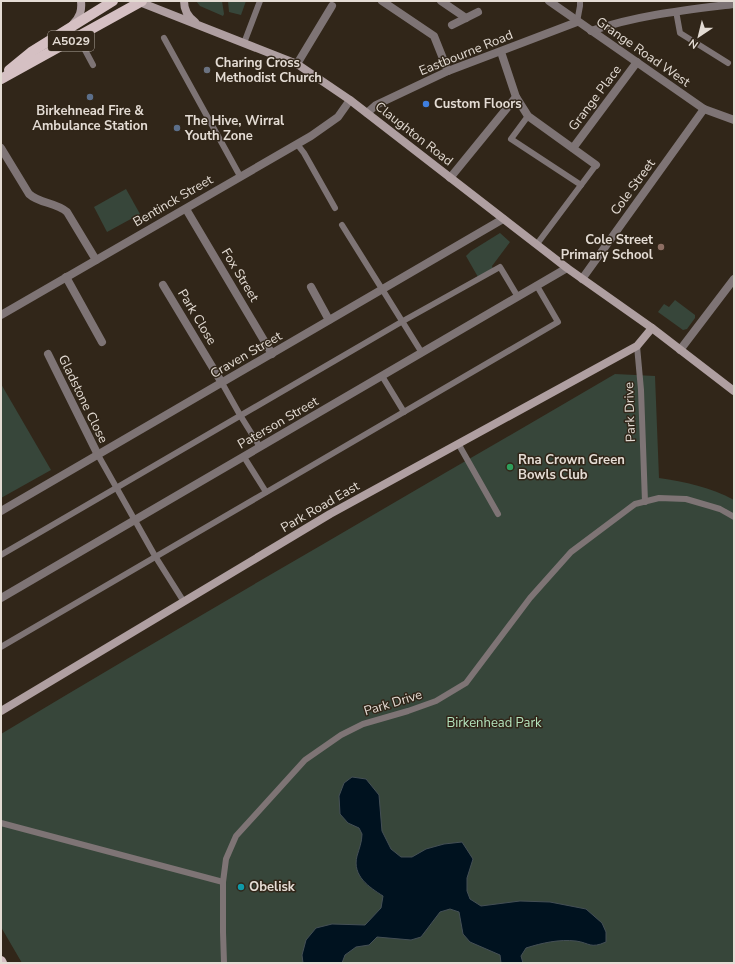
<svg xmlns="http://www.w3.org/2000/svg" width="735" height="964" font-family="'Nunito Sans',sans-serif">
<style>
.green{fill:#37463a}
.water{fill:#00121f;stroke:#444f55}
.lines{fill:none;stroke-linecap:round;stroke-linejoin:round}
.lane{stroke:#7e7475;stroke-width:6}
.street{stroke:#7e7475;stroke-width:8}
.secondary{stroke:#af9fa1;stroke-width:8}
.primary{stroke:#d5c0c3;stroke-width:10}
.worship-dot{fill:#6b7280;stroke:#312619;stroke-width:1.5}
.service-dot{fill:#5c6f8a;stroke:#312619;stroke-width:1.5}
.shop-dot{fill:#3f7fe0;stroke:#312619;stroke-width:1.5}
.education-dot{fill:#8d6e63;stroke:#312619;stroke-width:1.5}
.leisure-dot{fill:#2e9e5b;stroke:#312619;stroke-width:1.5}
.culture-dot{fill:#0f9aa8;stroke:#312619;stroke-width:1.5}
.labels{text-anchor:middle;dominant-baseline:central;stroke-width:3;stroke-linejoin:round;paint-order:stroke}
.shield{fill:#312619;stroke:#aea59c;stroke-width:1}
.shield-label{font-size:12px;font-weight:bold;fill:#e4dcd4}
.street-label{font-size:13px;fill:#e4dcd4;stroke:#312619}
.poi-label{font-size:13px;font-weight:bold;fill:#e4dcd4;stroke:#312619;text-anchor:start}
.park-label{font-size:13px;fill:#b4e3bc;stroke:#312619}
</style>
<rect width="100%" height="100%" fill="#312619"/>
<g class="green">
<polygon points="196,1 222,1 224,14 223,16 200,6"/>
<polygon points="228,1 246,1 241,15 229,12"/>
<polygon points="126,189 140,214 107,232 94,207"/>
<polygon points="500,233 510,242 492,266 493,269 478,277 466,256 471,251"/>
<polygon points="675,300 695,315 695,318 687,329 683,330 658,312 664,304 669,307"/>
<path d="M615,374l40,2 4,102c26,4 52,9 75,22v463h-712l-21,-36v-193c203,-122 409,-240 614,-360z"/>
<polygon points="1,384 51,470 1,498"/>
</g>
<path class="water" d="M352,777l14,2 13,16 3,36 9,18 10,8h11l14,-8 18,-5 18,-2 11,17 -6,19v13l3,8 11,7 39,-5 30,1 36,7 16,14 4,9v10c-16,7 -16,1 -30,-1 -17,-2 -34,2 -50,7l-5,8 2,7h-22l-1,-8 -30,-13 -7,-8 -4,-22 -9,-3 -10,3 -19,25 -10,3 -34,-3 -8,8 -13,2 -11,8 -3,8h-39l-1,-8 4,-15 10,-12 16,-4 33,1 16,-17 2,-12c-14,-9 -31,-20 -26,-40 2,-7 5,-14 5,-22l-3,-6 -11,-5 -8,-9 -1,-18 5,-13z"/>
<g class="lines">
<g class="lane">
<polyline points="676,11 680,33 728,63"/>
<polyline points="577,22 580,6 580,1"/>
<polyline points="69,29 78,37 93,65"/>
<polyline points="164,38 240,176"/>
<polyline points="244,43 260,1"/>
<polyline points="528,116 511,139 581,185"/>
<polyline points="297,144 304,153 335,208"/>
<polyline points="342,225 422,353"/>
<polyline points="537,244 596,165"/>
<polyline points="637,346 641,390 645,502"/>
<polyline points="382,376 404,412"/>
<polyline points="222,383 240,415 260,447"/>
<polyline points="459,445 498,514"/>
<polyline points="98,455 155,556 184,602"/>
<polyline points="244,457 266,492"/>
<polyline points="1,555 403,321 500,267 518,297"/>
<polyline points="1,647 558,322 537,286"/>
<polyline points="1,823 223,882"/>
<polyline points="224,963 223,932 223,882 226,859 236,836 305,760 341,735 363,724 408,711 436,701 466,683 530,598 571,552 635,504 659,498 686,499 720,509 734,517"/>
</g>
<g class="street">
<polyline points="382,1 434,36 448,71"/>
<polyline points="441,1 466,18"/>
<polyline points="549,1 704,109 734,120"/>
<polyline points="452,25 478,12"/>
<path d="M591,31c46,-16 95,-21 143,-27"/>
<polyline points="501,52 516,97 528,116 596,165"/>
<polyline points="297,64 332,6"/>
<polyline points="367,113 376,105 448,71 577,22"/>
<path d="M1,148l28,46c11,10 27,8 38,18l29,48"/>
<polyline points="573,148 637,62"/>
<polyline points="450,178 516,97"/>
<polyline points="186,209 272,354"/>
<polyline points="66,277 102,342"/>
<polyline points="582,279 704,109"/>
<polyline points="163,285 222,383"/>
<polyline points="311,287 329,320"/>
<polyline points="1,315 311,136 338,117 350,100"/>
<polyline points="680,350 734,279"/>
<polyline points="48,354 98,455"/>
<polyline points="1,511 503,219"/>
<polyline points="1,598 567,268"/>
</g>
<g class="secondary">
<polyline points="137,1 297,64 350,100 567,268 652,328 734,391"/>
<path d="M184,1c0,9 4,16 11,21"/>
<path d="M73,24c7,-7 9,-13 8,-23"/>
<polyline points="1,711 330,514 637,346 652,328"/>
</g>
<g class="primary">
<polyline points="9,70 31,52 113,1"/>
<polyline points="1,79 142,1"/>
<polyline points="1,961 2,963"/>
</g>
</g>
<circle class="worship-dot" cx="207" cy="70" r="4"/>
<g class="service-dot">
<circle cx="90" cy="97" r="4"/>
<circle cx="177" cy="128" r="4"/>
</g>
<circle class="shop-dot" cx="426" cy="104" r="4"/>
<circle class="education-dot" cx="661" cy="247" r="4"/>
<circle class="leisure-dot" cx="510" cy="467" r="4"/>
<circle class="culture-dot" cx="241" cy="887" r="4"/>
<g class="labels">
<rect class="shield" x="48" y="31" width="46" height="20" rx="3"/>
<g class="shield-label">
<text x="71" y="41">A5029</text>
</g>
<g class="street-label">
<text transform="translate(643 52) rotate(35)">Grange Road West</text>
<text transform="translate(466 53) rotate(-22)">Eastbourne Road</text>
<text transform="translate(595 98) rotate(-53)">Grange Place</text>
<text transform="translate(414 134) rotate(38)">Claughton Road</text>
<text transform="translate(633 187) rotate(-54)">Cole Street</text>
<text transform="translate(173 201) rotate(-30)">Bentinck Street</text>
<text transform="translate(240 275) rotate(59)">Fox Street</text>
<text transform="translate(197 317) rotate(59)">Park Close</text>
<text transform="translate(246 355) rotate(-30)">Craven Street</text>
<text transform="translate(83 399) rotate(64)">Gladstone Close</text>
<text transform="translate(630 412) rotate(-92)">Park Drive</text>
<text transform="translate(278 423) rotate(-30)">Paterson Street</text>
<text transform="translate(320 507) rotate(-30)">Park Road East</text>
<text transform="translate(393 703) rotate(-17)">Park Drive</text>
</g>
<g class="poi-label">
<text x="215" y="63">Charing Cross<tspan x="215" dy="15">Methodist Church</tspan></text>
<text x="434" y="104">Custom Floors</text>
<text x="90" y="111" text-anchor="middle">Birkehnead Fire &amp;<tspan x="90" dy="15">Ambulance Station</tspan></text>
<text x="185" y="121">The Hive, Wirral<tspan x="185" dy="15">Youth Zone</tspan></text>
<text x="653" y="240" text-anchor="end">Cole Street<tspan x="653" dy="15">Primary School</tspan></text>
<text x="518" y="460">Rna Crown Green<tspan x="518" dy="15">Bowls Club</tspan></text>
<text x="249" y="887">Obelisk</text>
</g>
<g class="park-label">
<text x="494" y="723">Birkenhead Park</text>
</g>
</g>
<rect width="735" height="964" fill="none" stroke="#e4dcd4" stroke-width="4"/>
<g transform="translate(699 36) rotate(215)" stroke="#312619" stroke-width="3" paint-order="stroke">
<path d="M0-3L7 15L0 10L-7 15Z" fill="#e4dcd4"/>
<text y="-6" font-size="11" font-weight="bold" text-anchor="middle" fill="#e4dcd4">N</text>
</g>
</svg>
